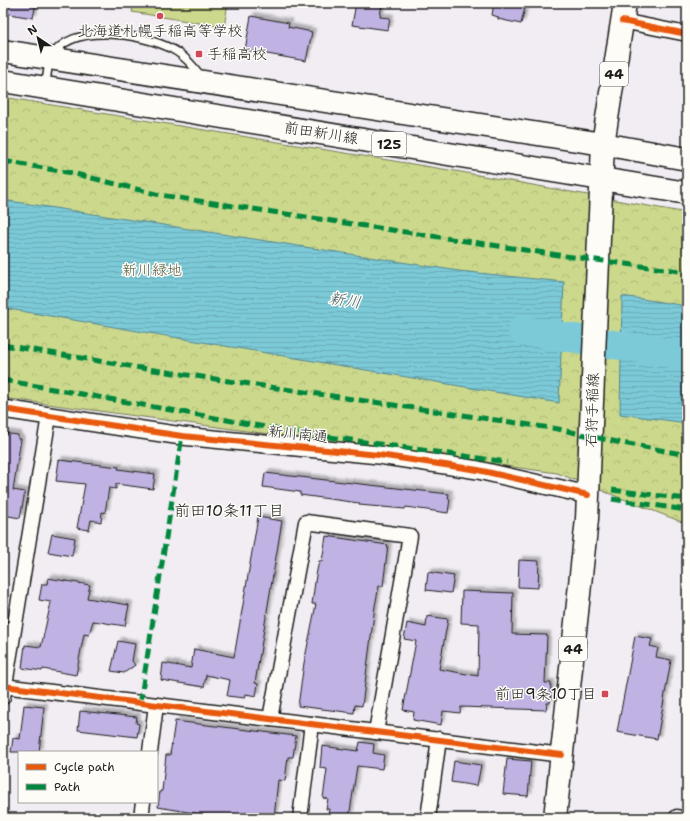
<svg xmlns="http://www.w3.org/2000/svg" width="690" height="821" font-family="'Shantell Sans','Klee One',sans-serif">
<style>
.forest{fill:url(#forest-crowns);stroke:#747a54}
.pitch{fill:#ccd98c;stroke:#747a54}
.water{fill:url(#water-rules);stroke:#55848d}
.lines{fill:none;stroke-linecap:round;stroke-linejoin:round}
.river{stroke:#7bcad8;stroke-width:29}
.building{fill:#c0b2e3;stroke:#1c1c1c;filter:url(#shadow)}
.service-casing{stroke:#1c1c1c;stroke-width:10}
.minor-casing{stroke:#1c1c1c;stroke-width:17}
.tertiary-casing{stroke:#1c1c1c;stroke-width:20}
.primary-casing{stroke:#1c1c1c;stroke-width:25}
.service{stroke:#fdfcf7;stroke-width:7}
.minor{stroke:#fdfcf7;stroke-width:14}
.tertiary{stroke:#fdfcf7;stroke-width:17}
.primary{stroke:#fdfcf7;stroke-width:22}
.quiet{stroke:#00873e;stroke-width:5;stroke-dasharray:10 5;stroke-linecap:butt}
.cycleway-casing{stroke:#fdfcf7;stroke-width:8}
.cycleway{stroke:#e8590c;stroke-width:6}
.poi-dot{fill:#d1495b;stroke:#fdfcf7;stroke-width:1.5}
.labels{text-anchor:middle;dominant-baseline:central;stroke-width:3;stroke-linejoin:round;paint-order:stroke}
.shield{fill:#fdfcf7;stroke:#605f5e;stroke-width:1}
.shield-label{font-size:14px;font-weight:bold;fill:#1c1c1c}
.poi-label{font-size:15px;fill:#1c1c1c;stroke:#fdfcf7}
.street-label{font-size:15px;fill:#1c1c1c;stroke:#fdfcf7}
.park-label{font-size:15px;fill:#5a5e43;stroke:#fdfcf7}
.water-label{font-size:16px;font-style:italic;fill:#3d595e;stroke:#fdfcf7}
.neighbourhood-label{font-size:16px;fill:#1c1c1c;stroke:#fdfcf7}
</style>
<defs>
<pattern id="forest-crowns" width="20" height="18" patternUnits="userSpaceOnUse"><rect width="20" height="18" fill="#ccd98c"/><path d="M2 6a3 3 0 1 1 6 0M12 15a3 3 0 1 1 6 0" fill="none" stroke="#afba78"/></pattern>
<pattern id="water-rules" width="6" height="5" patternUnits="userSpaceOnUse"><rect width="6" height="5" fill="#7bcad8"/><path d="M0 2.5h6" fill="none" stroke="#6aadb9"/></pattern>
<filter id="shadow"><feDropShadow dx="3.5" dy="-3.5" stdDeviation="1" flood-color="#0004"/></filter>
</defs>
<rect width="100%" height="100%" fill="#f1edf3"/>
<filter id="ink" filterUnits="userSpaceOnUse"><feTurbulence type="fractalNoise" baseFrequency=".025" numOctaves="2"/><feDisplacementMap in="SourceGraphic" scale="8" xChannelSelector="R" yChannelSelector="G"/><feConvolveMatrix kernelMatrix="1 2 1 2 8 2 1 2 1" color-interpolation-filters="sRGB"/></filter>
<g filter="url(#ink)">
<polygon class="forest" points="3,97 461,172 687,213 687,524 557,473 3,398"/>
<polygon class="pitch" points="134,3 228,3 224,27 132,12"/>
<g class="water">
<polygon points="3,200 459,271 564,282 559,403 3,308"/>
<polygon points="622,296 687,306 687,423 620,414"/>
</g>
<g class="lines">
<polyline class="river" points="522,330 687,356"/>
</g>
<g class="building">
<polygon points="3,3 36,3 33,18 3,13"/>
<polygon points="356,3 382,3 380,17 390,18 388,30 352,25"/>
<polygon points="494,3 526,3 521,24 498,19 498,17 492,15"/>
<polygon points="251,16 289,23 288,27 312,32 306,61 245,50"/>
<polygon points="3,433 18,435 18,439 21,439 13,490 25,492 20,518 3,515"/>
<polygon points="59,460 119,467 118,469 155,474 153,489 116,484 116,489 109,488 105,513 102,512 101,522 91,520 89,530 77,528 85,484 56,481"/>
<polygon points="265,473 449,494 448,499 450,499 448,513 406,507 405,509 359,505 359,503 300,495 300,492 263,487"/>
<polygon points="258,517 282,521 255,683 258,684 256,696 246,694 245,698 227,696 230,680 206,675 204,687 161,680 163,663 191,668 194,649 234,657"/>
<polygon points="52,534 75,538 72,556 48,552"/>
<polygon points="326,536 388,545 383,586 379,586 375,606 362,706 355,705 354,713 298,706 304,663 316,604 312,604 316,575 319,561 322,561"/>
<polygon points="519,560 539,561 538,588 518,587"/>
<polygon points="428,572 454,576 451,593 426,590"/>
<polygon points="48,578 90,585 87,598 129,605 125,626 93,621 89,635 84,634 76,675 43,669 42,671 22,668 25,645 41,647 51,602 39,600 42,584 47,584"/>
<polygon points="462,591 513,593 512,634 547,635 545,683 551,683 550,703 547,703 546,710 461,707 460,713 443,711 441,725 413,720 414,712 403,710 416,641 404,639 407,623 426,627 427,616 448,619 439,669 478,676 479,624 461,623"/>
<polygon points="635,636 652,639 650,646 658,648 656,657 671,660 657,739 617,732"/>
<polygon points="118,641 135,644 132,661 135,665 124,673 111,671"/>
<polygon points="24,705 44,707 39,752 11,752 13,738 20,739"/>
<polygon points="80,711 137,717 136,723 139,724 137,737 78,730"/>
<polygon points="175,721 296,736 293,757 288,757 285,781 278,780 274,818 224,818 158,807 160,791 162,791 166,755 170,755"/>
<polygon points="360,742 374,744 373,753 384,755 382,769 357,766 349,818 327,818 329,809 326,809 328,799 323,798 327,769 320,768 322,746 358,751"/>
<polygon points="507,759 531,761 528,796 503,794"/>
<polygon points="454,761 481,765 477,786 451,782"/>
</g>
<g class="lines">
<defs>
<path id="service" d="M46,85c1,-8 1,-19 5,-27 18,-37 93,-24 121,-9 12,6 21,17 29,27"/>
<g id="minor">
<polyline points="622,21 687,34"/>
<polyline points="3,686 562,755"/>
<polyline points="3,697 49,416"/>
<polyline points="270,719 306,522 410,536 376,732"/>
<polyline points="150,752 156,705"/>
<polyline points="141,818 143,802"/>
<polyline points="300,818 312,724"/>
<polyline points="428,818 439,739"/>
<polyline points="676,818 677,817"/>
</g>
<polyline id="tertiary" points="3,409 182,436 379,455 478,470 588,495"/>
<g id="primary">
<polyline points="3,51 603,144 687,159"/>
<polyline points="3,81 687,193"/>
<polyline points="555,818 587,519 603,144 625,3"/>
</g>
</defs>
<use href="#service" class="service-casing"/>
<use href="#minor" class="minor-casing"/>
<use href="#tertiary" class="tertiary-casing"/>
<use href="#primary" class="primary-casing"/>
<use href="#service" class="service"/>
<use href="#minor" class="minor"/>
<use href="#tertiary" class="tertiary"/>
<use href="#primary" class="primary"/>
<g class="quiet">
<polyline points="3,161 72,173 160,195 558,255 687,272"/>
<polyline points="3,345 147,369 558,429 617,442 687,455"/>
<polyline points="3,380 294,432 507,462"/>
<polyline points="612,490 687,499"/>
<polyline points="612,499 687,510"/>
<polyline points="140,703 182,436"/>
</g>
<defs>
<g id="cycleway">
<polyline points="622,21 687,34"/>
<polyline points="3,409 182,436 379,455 478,470 588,495"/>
<polyline points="3,686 562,755"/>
</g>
</defs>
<use href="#cycleway" class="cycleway-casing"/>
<use href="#cycleway" class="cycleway"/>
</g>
</g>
<g class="poi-dot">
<circle cx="160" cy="16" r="4"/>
<rect x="195" y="50" width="8" height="8" rx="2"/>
<rect x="601" y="690" width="8" height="8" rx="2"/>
</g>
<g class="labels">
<g class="shield">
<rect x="600" y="62" width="28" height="24" rx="3"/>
<rect x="372" y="132" width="34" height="24" rx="3"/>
<rect x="559" y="637" width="28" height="24" rx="3"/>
</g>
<g class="shield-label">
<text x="614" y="74">44</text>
<text x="389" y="144">125</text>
<text x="573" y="649">44</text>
</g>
<g class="poi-label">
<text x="160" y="31">北海道札幌手稲高等学校</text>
<text x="207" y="54" text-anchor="start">手稲高校</text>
<text x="597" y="694" text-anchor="end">前田9条10丁目</text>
</g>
<g class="street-label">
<text transform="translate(321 133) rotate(9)">前田新川線</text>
<text transform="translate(592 410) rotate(-88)">石狩手稲線</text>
<text transform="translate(298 434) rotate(6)">新川南通</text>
</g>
<g class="park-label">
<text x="152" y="270">新川緑地</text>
</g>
<g class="water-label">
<text transform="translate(345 300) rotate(9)">新川</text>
</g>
<g class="neighbourhood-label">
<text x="229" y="510">前田10条11丁目</text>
</g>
</g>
<rect width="690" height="821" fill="none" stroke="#fdfcf7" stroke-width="16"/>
<rect x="8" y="8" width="674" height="805" fill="none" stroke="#1c1c1c" stroke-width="1.5" filter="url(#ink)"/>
<rect x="18" y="751" width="140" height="52" fill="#fdfcf7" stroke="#a3a29f"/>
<rect x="26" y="764" width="20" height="6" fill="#e8590c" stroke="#a3a29f"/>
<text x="54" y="771" font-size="12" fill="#1c1c1c">Cycle path</text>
<rect x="26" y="784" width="20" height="6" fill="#00873e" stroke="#a3a29f"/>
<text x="54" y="791" font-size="12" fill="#1c1c1c">Path</text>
<g transform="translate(38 38) rotate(325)" stroke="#fdfcf7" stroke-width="3" paint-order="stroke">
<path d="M0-3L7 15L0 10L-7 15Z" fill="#1c1c1c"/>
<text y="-6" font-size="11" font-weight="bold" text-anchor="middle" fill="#1c1c1c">N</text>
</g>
</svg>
